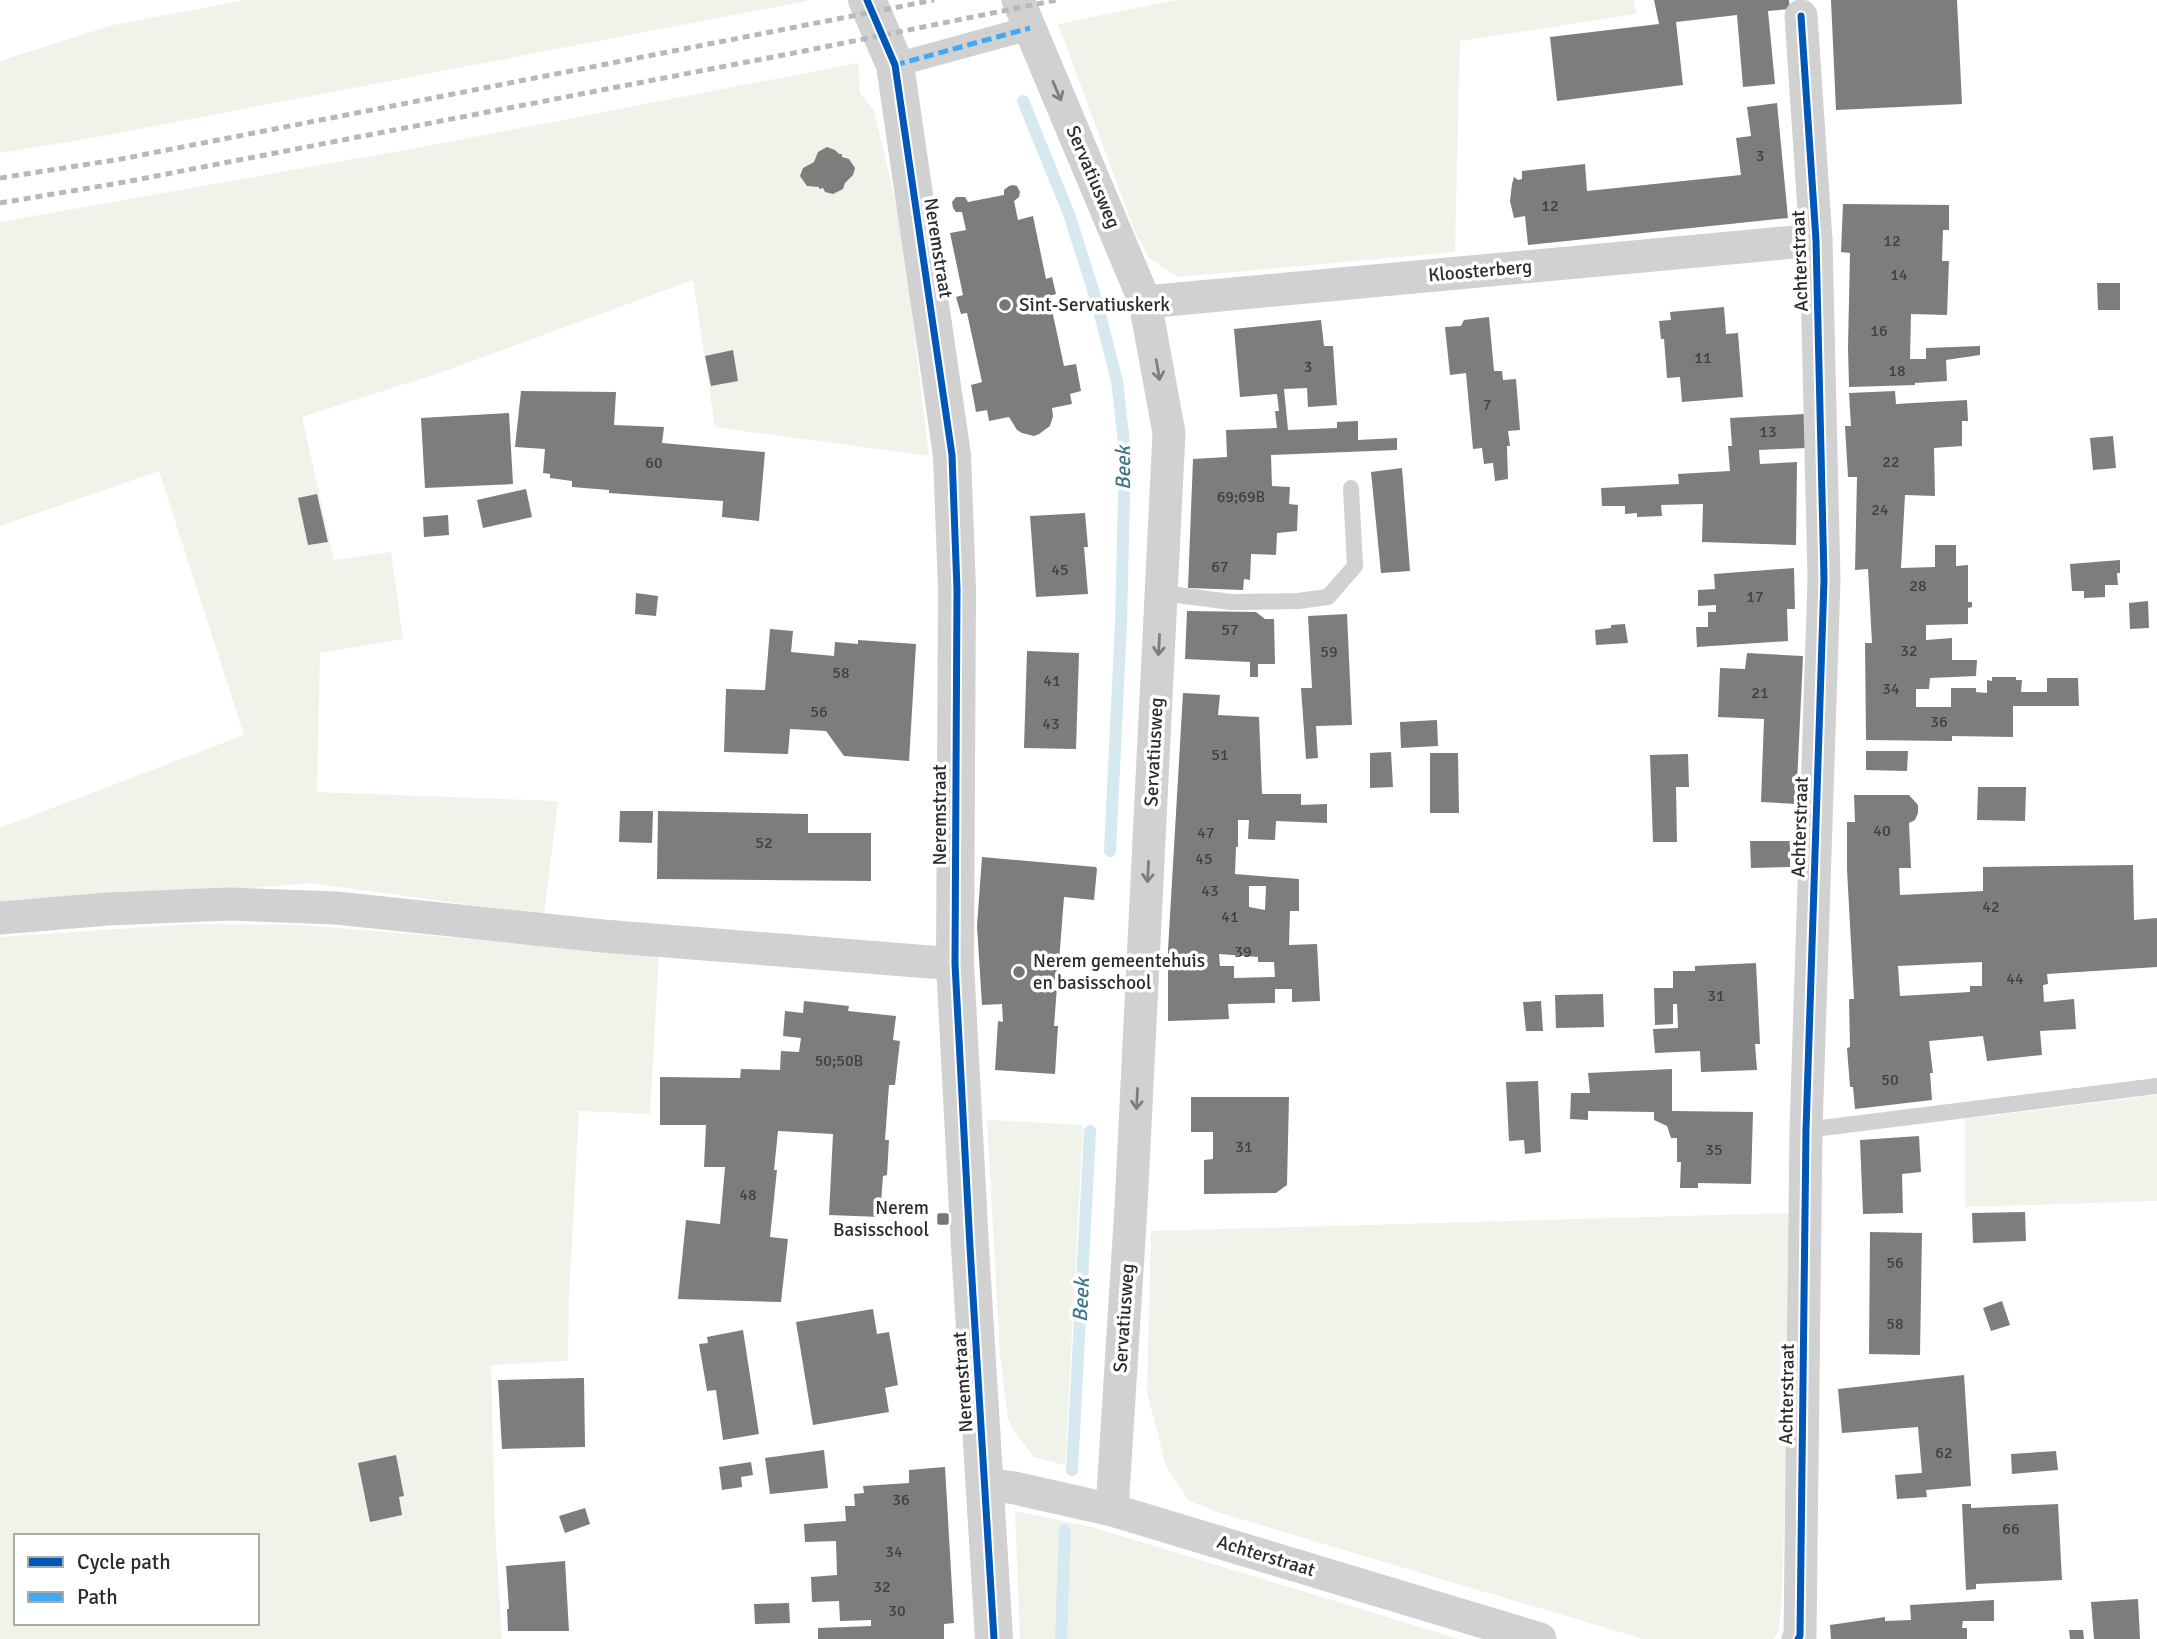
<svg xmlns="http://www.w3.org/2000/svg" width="2157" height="1639" font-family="Signika,sans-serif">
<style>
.green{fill:#f0f3ea;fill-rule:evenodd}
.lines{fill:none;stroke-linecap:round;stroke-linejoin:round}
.stream{stroke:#d6e9f0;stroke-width:12}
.building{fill:#7d7d7d;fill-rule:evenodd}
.service{stroke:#d1d1d1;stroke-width:16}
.pedestrian{stroke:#d1d1d1;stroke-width:24}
.minor{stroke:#d1d1d1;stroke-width:33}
.tertiary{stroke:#d1d1d1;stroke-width:38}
.rail{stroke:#b8b8b8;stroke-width:5;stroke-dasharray:7 5;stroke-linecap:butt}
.quiet{stroke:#3fa9f5;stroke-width:5;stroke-dasharray:10 5;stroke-linecap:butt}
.cycleway-casing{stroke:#fff;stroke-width:11}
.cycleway{stroke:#0057b8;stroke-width:7}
.oneway{stroke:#7e7e7e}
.poi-dot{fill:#767676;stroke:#fff;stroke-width:2.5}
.labels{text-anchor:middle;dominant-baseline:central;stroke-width:7;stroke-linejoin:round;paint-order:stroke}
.number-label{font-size:16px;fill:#404040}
.street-label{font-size:19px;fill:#2c2c2c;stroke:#fff}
.poi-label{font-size:19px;fill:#2c2c2c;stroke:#fff;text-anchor:start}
.water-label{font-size:21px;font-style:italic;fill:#3c758c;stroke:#fff}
</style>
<rect width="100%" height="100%" fill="#fff"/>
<g class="green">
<polygon points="245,0 807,0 807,1 92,138 0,153 0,61 113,25"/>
<polygon points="1176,0 1634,0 1636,14 1460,41 1455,252 1178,277 1149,258 1135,232 1058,24"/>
<polygon points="858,63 860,93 874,111 901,224 929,456 715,427 693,280 445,371 302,417 334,560 391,552 403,639 320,653 317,792 558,801 544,915 309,883 0,911 0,828 244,735 159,471 0,526 0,222 422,147"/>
<path d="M191,924l111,1 357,30 -9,159 -71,-3 -10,185 -1,65 -77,4 4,161 7,113h-502v-702zM16,1536h241v87h-241z"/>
<polygon points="2157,1095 2157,1201 1965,1207 1965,1119"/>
<polygon points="987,1120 1083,1125 1065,1465 1034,1457 1016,1434 1008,1420 1000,1355"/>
<polygon points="1793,1213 1782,1595 1779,1630 1774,1639 1643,1639 1220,1513 1189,1501 1166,1466 1147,1392 1151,1231"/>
<polygon points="1015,1511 1092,1527 1459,1639 1020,1639"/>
</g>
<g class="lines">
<g class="stream">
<polyline points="1023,101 1069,214 1096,299 1117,381 1125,452 1121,623 1110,851"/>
<polyline points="1072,1470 1090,1131"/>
<polyline points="1061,1639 1065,1530"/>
</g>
</g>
<g class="building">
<polygon points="1654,0 1789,0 1790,9 1768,11 1775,84 1743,87 1737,15 1676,22 1683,85 1557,101 1550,37 1659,24"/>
<polygon points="1831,0 1957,0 1962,104 1836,110"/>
<polygon points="1777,103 1788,218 1528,245 1525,216 1514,218 1510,201 1512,184 1514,177 1518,180 1522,179 1522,171 1585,164 1587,191 1741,175 1736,138 1751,136 1747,107"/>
<polygon points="827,147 835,150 839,154 842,154 842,157 849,159 855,168 853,175 845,183 843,189 833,194 825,192 823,188 819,189 819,187 807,186 800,176 803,168 814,162 818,152"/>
<polygon points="1013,185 1017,186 1020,192 1019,197 1014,201 1018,220 1033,216 1046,279 1052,277 1056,294 1049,296 1064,366 1076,364 1081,391 1070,394 1072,404 1052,408 1053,416 1050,426 1039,434 1034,436 1022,433 1017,430 1009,417 989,421 987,410 976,412 971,385 982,382 967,313 961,314 956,297 963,295 950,233 966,230 962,212 956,212 953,208 952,202 956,197 965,197 968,202 1004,195 1004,190 1009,186"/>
<polygon points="1843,204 1949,205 1949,230 1943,230 1942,261 1949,261 1947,315 1911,314 1910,359 1926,359 1926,348 1980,346 1980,355 1946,360 1947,381 1915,383 1915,385 1849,387 1848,347 1850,253 1841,252"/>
<polygon points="2097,283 2120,283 2120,310 2098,310"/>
<polygon points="1724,307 1726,334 1738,333 1743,397 1682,402 1680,377 1667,378 1664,339 1661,339 1659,321 1671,320 1670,312"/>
<polygon points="1489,317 1494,371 1502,371 1503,380 1516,379 1520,430 1508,431 1510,446 1507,446 1508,479 1495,481 1493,463 1484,464 1482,448 1473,449 1466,373 1450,375 1445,327 1461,326 1464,320"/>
<polygon points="1321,320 1324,346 1333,346 1337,405 1308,407 1307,388 1284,389 1288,430 1337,428 1337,422 1358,421 1358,440 1397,438 1397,450 1271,455 1272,486 1290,487 1289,504 1298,505 1297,531 1277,533 1276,555 1251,554 1250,580 1244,579 1243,590 1188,588 1193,459 1227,457 1226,430 1277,428 1275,411 1279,411 1277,394 1240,397 1234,329"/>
<polygon points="733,350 738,381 711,386 705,356"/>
<polygon points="521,391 616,392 614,425 664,427 662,443 765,452 759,521 722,517 723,501 609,493 609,490 572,487 572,481 550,478 550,474 543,473 545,449 515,447"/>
<polygon points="1895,391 1896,404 1967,400 1968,421 1962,421 1962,446 1934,448 1935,496 1905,495 1901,568 1935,567 1935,545 1956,545 1956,566 1968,565 1968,602 1972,602 1972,607 1968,608 1968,624 1926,625 1926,640 1952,638 1952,660 1977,660 1976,676 1930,678 1929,689 1916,689 1916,707 1951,707 1951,688 1976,688 1976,692 1987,693 1987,680 1992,681 1992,677 2016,677 2016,680 2022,680 2021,692 2047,692 2047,678 2078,678 2079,706 2013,706 2013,737 1952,736 1952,741 1866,740 1865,643 1872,643 1868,569 1855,570 1857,477 1848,477 1845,426 1851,426 1849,393"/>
<polygon points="509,413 513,484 425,488 421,418"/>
<polygon points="1805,414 1806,448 1759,450 1760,464 1797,462 1796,545 1702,542 1703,504 1661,505 1662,516 1637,517 1637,513 1625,514 1625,506 1602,506 1601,488 1679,484 1678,474 1730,471 1728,446 1732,446 1730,418"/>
<polygon points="2113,436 2116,468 2093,470 2090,438"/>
<polygon points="1402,468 1410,571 1381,573 1371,472"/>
<polygon points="526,489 532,517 483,528 477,500"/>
<polygon points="317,494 328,542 308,545 298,498"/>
<polygon points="1085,513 1088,547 1084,547 1088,594 1036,597 1030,516"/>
<polygon points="448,515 449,535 424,537 423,517"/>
<polygon points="2120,560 2120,573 2117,573 2118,585 2105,585 2105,597 2084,598 2084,591 2072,591 2070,564"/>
<polygon points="1794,568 1795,609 1787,609 1788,641 1697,647 1696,627 1708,627 1708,612 1716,612 1716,605 1698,606 1698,590 1715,589 1714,574"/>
<polygon points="636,593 658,596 656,616 635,614"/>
<polygon points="2148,601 2149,628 2130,629 2129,603"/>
<polygon points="1187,611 1256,612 1265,619 1274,619 1275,664 1258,664 1258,677 1250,677 1250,662 1185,659"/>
<polygon points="1347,614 1352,725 1316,726 1318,758 1306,759 1301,688 1312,688 1308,616"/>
<polygon points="1625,624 1628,643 1596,645 1595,630 1611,628 1611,625"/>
<polygon points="770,629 793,631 791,652 834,656 835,642 858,644 858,640 916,644 909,761 844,756 826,731 790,729 788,754 724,752 726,689 765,690"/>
<polygon points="1027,651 1079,653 1076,749 1024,748"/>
<polygon points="1747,653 1803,656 1796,804 1761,802 1764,719 1718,717 1720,668 1745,669"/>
<path d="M1183,693l37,2 -2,20 41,2 3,77h39v11l26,-1v19l-51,-2 -1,19 -27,-1 1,-19h-11v27h-2l-1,27 64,5v32h-9l-1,34 28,-1 3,57 -28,1v-13h-17v14l-47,1 1,15 -61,2v-71zM1249,886h17l-1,24 -16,-3zM1219,954l39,3v5h16l1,15 -41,1v-12h-14z"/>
<polygon points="1437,720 1438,746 1401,748 1400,722"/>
<polygon points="1866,751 1908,751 1907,771 1866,770"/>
<polygon points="1391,752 1393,787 1370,788 1370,753"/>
<polygon points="1430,753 1458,753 1459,813 1430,813"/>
<polygon points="1688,754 1689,787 1676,787 1677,842 1653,842 1650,755"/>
<polygon points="1978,787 2026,787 2025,821 1977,820"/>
<path d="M1854,795h55l9,10v8l-3,7 -6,3 2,45h-12l1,27 83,-4v-24l150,-2 1,55 23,-2v49l-110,7 1,10 -5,1 1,17 30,-3 2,30 -36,2 2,24 -55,6 -4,-25 -54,5 4,32h-3l2,27 -77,9 -2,-22h-3l-3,-39 3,-1 -1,-48h5l-7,-130v-47h8zM1982,962v24h-12v6l-70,4 -2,-30z"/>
<polygon points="620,811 653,811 652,843 619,842"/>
<polygon points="658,811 808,814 808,833 871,833 871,881 657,879"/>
<polygon points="1750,841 1790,841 1790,867 1751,868"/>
<polygon points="982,857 1096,867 1097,869 1094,900 1064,897 1054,1026 1058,1026 1055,1074 995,1070 998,1021 1003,1022 1002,1004 982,1005 977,926"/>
<polygon points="1756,963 1760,1044 1755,1044 1757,1070 1701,1072 1700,1051 1655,1053 1653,1029 1678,1028 1677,1004 1673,1004 1673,1024 1655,1025 1654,988 1673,988 1673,971 1695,971 1695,966"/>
<polygon points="1603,994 1604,1027 1556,1028 1555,995"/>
<polygon points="804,1001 849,1006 848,1011 896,1016 893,1040 900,1041 895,1085 889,1085 885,1140 889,1140 887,1175 883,1176 880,1217 829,1215 833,1134 778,1131 774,1170 777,1170 770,1237 788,1239 781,1302 678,1299 686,1220 720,1224 725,1167 704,1167 706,1125 660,1125 660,1077 740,1078 741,1069 780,1070 781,1051 799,1052 801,1038 783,1036 785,1011 803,1013"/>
<polygon points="1541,1001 1543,1031 1526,1031 1523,1002"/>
<polygon points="1672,1069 1672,1111 1753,1112 1751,1184 1698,1183 1698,1188 1680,1188 1681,1162 1677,1162 1677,1138 1671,1138 1667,1126 1654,1120 1654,1112 1588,1111 1588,1120 1570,1119 1571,1093 1590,1093 1588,1073"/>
<polygon points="1538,1081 1541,1152 1525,1154 1524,1140 1509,1141 1506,1082"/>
<polygon points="1191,1097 1289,1097 1287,1185 1276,1193 1204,1194 1204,1160 1213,1159 1213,1132 1191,1132"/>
<polygon points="1919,1136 1921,1172 1902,1174 1903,1213 1863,1214 1860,1140"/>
<polygon points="2025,1212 2026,1241 1973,1243 1972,1213"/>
<polygon points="1870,1232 1922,1233 1920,1355 1869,1354"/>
<polygon points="2002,1301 2010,1325 1991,1331 1983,1308"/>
<polygon points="873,1309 877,1334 889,1332 898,1385 885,1388 889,1412 813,1425 796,1322"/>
<polygon points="743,1330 759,1434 723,1440 716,1390 707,1391 699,1344 708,1343 707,1337"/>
<polygon points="1964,1375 1971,1486 1926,1490 1927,1497 1897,1499 1895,1475 1922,1473 1918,1427 1842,1433 1838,1389"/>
<polygon points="584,1378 585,1447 502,1449 498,1380"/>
<polygon points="824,1450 828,1488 770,1494 765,1458"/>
<polygon points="2056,1451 2058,1470 2012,1474 2011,1454"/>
<polygon points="396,1455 404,1496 399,1497 402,1515 370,1522 358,1463"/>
<polygon points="751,1462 753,1475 741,1477 742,1487 722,1490 719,1467"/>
<polygon points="945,1467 954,1623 944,1624 944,1639 818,1639 818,1628 871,1626 871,1620 840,1621 839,1601 812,1602 811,1577 837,1575 836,1541 805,1542 804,1524 846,1521 845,1506 855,1506 854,1494 864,1493 863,1486 909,1483 909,1470"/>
<polygon points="1962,1504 1971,1504 1971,1508 2058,1504 2062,1580 1976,1584 1976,1589 1966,1590"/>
<polygon points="585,1508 590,1524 565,1533 559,1516"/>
<polygon points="565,1561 569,1631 508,1631 507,1609 509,1609 506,1566"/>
<polygon points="2138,1599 2140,1639 2094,1639 2091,1602"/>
<polygon points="1994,1600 1994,1621 1963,1621 1962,1628 1967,1628 1967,1639 1831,1639 1830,1625 1885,1617 1885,1621 1911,1620 1910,1605"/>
<polygon points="789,1603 790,1623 755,1624 754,1604"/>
<polygon points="2069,1630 2083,1630 2084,1639 2070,1639"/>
</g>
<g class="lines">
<g class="service">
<polyline points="1162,593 1231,602 1298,601 1328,597 1355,566 1351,488"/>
<polyline points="1806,1130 2157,1086"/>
</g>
<polyline class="pedestrian" points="895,65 1030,28"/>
<g class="minor">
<polyline points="1018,0 1145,302 1169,433 1131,1207 1112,1510"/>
<polyline points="1145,302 1816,240"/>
<polyline points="0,918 108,909 229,904 336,908 603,936 955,964"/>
<polyline points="985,1484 1015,1488 1112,1510 1540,1639"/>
<polyline points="1798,1639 1800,1636 1806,1130 1824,579 1816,240 1801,16"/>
</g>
<polyline class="tertiary" points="867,0 895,65 952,455 957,589 955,964 970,1247 994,1639"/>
<g class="rail">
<polyline points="0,178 121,159 934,0"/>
<polyline points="0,203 125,182 804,51 1057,0"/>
</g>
<polyline class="quiet" points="895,65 1030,28"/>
<defs>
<g id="cycleway">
<polyline points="867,0 895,65 952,455 957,589 955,964 970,1247 994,1639"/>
<polyline points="1798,1639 1800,1636 1806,1130 1824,579 1816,240 1801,16"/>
</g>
</defs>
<use href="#cycleway" class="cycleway-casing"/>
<use href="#cycleway" class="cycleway"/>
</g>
<defs><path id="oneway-shaft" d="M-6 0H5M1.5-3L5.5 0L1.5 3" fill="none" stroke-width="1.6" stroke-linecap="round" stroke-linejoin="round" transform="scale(1.75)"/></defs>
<g class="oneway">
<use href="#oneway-shaft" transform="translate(1057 91) rotate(67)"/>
<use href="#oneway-shaft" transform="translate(1158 370) rotate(80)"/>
<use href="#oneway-shaft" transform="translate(1159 645) rotate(93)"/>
<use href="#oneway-shaft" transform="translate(1148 872) rotate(93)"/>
<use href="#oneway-shaft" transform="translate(1137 1099) rotate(93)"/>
</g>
<g class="poi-dot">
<circle cx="1005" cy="305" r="7"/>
<circle cx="1019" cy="972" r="7"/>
<rect x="936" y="1212" width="14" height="14" rx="3.5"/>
</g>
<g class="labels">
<g class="number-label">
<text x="1760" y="156">3</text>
<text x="1550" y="206">12</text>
<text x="1892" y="241">12</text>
<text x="1899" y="275">14</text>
<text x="1879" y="331">16</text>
<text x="1703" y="358">11</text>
<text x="1308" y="367">3</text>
<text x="1897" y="371">18</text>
<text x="1487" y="405">7</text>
<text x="1768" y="432">13</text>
<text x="1891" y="462">22</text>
<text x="654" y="463">60</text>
<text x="1241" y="497">69;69B</text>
<text x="1880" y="510">24</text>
<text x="1220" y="567">67</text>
<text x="1060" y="570">45</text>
<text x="1918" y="586">28</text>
<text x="1755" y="597">17</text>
<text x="1230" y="630">57</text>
<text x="1909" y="651">32</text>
<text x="1329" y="652">59</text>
<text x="841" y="673">58</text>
<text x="1052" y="681">41</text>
<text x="1891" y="689">34</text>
<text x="1760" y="693">21</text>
<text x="819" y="712">56</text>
<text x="1939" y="722">36</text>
<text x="1051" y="724">43</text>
<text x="1220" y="755">51</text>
<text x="1882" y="831">40</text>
<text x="1206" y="833">47</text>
<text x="764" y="843">52</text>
<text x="1204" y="859">45</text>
<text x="1210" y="891">43</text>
<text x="1991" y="907">42</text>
<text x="1230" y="917">41</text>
<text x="1243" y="952">39</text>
<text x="2015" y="979">44</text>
<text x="1716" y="996">31</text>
<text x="839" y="1061">50;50B</text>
<text x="1890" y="1080">50</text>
<text x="1244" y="1147">31</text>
<text x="1714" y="1150">35</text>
<text x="748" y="1195">48</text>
<text x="1895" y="1263">56</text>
<text x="1895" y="1324">58</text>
<text x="1944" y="1453">62</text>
<text x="901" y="1500">36</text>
<text x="2011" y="1529">66</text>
<text x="894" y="1552">34</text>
<text x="882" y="1587">32</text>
<text x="897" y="1611">30</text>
</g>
<g class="street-label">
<text transform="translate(1093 177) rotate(67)">Servatiusweg</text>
<text transform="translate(938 248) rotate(81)">Neremstraat</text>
<text transform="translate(1800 261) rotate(-92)">Achterstraat</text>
<text transform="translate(1480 271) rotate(-5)">Kloosterberg</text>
<text transform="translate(1154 752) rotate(-87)">Servatiusweg</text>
<text transform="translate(940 815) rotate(-90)">Neremstraat</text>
<text transform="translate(1800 827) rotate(-88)">Achterstraat</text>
<text transform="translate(1124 1318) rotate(-86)">Servatiusweg</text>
<text transform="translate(963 1382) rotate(-94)">Neremstraat</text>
<text transform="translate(1787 1394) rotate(-89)">Achterstraat</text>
<text transform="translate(1266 1556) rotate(17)">Achterstraat</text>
</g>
<g class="poi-label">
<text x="1019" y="305">Sint-Servatiuskerk</text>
<text x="1033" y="961">Nerem gemeentehuis<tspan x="1033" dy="22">en basisschool</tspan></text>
<text x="929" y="1208" text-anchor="end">Nerem<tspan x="929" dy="22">Basisschool</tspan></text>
</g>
<g class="water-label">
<text transform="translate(1123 468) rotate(-90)">Beek</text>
<text transform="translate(1081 1300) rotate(-87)">Beek</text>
</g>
</g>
<rect x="14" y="1534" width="245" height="91" fill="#ffffff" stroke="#ababab" stroke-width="2"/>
<rect x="28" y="1557" width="35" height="10" fill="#0057b8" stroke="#ababab" stroke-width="2"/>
<text x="77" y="1569" font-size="21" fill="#2c2c2c">Cycle path</text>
<rect x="28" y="1592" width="35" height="10" fill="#3fa9f5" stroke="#ababab" stroke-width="2"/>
<text x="77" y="1604" font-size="21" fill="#2c2c2c">Path</text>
</svg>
